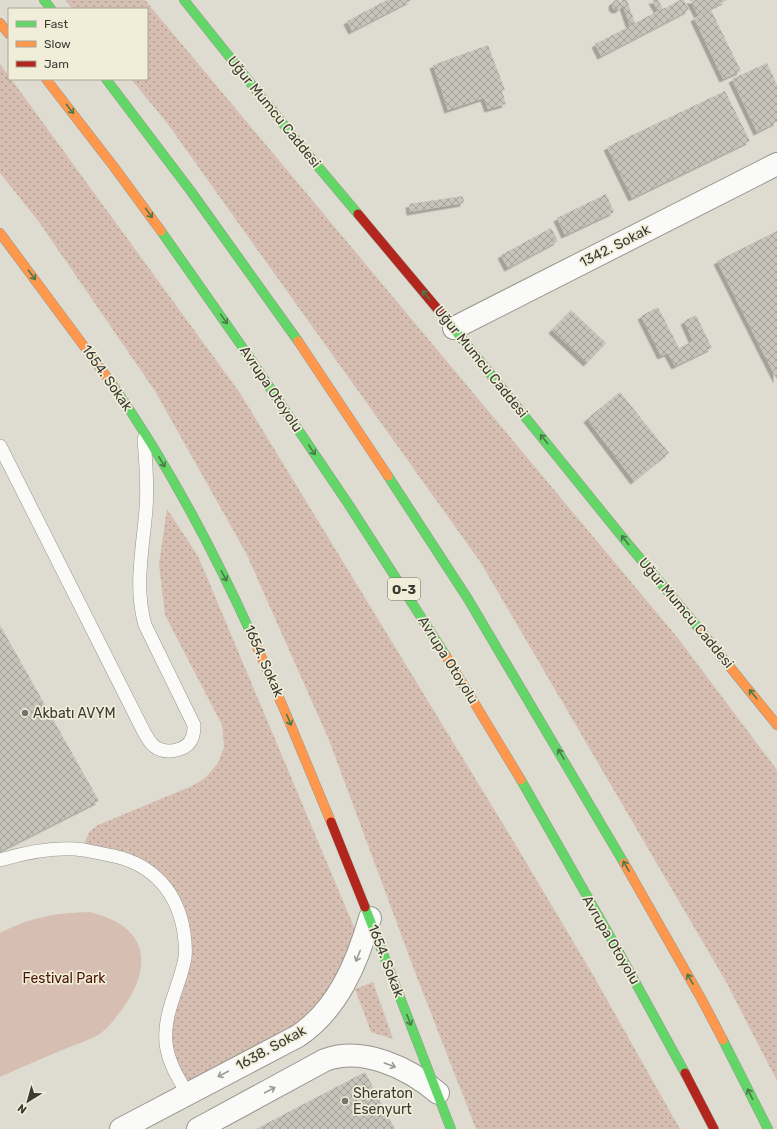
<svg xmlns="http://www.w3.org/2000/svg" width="777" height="1129" font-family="Rubik,sans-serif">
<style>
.grass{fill:url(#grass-dots)}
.green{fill:#d6beb2}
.building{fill:url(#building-cross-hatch);filter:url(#shadow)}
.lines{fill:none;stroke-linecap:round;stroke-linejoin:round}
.lane-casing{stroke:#97968d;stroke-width:14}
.street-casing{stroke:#97968d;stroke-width:24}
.fast-casing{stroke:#97968d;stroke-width:10}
.slow-casing{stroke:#97968d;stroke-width:10}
.jam-casing{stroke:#97968d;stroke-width:10}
.lane{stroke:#fafaf8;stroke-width:13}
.street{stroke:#fafaf8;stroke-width:22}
.fast{stroke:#63d668;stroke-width:9}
.slow{stroke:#ff974d;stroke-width:9}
.jam{stroke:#b3261e;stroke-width:9}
.oneway{stroke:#4c7948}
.oneway2{stroke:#9b9a96}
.poi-dot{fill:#75736a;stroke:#f0edd9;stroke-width:1.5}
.labels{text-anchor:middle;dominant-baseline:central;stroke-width:3.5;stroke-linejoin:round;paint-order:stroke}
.shield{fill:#f0edd9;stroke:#727065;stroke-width:1}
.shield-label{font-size:13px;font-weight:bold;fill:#3c3b33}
.street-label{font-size:14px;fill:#3c3b33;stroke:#f0edd9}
.poi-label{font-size:14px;fill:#3c3b33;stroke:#f0edd9;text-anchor:start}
.park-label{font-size:14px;fill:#4c1402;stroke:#f0edd9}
</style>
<defs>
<pattern id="grass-dots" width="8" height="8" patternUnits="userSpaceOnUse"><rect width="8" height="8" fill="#d6beb2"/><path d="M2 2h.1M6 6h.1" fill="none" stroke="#af9c91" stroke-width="1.8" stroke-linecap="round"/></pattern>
<pattern id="building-cross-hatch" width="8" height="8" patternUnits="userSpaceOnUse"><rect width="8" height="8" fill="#c7c4bc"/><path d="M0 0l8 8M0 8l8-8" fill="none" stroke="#a3a099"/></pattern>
<filter id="shadow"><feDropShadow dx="-3.5" dy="3.5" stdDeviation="0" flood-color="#0004"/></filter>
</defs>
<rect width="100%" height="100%" fill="#dedcd1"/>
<g class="grass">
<polygon points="65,0 145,0 677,637 777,770 777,1081 725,980 481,563 167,123 131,79 147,79 147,9 73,9"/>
<polygon points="0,64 9,76 9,79 11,79 240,393 514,842 593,975 680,1129 476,1129 415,972 329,740 246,553 155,391 39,222 0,173"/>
<polygon points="167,509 198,556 362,946 328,1008 187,1093 168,1052 185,940 158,878 82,850 89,832 98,825 192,786 205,778 218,763 224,747 222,725 165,615 159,564"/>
<polygon points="373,982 393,1039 371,1032 355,989"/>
</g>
<path class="green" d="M90,912c7,2 14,4 20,7 43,18 36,58 13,89 -7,9 -15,21 -25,27 -9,5 -21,9 -31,13 -22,9 -45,19 -67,29v-144c31,-16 55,-20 90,-21z"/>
<g class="building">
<polygon points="387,0 412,0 352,31 347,21"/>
<polygon points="621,0 627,0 635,23 658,11 652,0 658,0 663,9 680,0 684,0 689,10 601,56 595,44 630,26"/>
<polygon points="690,0 727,0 698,15"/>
<circle cx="617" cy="5" r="5"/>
<polygon points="711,10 741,71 723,79 694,18"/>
<polygon points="488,45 505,90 502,91 506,104 488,109 484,98 448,110 433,65"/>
<polygon points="767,63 777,85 777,122 757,132 732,79"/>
<polygon points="725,91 750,141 632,198 607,147"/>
<polygon points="606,194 614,212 565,235 557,218"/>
<polygon points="463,196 464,203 410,212 409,204"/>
<polygon points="551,228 558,241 508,268 501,255"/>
<polygon points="777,231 777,380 717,261"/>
<polygon points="658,307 679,348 693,341 684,321 696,315 712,348 675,366 668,353 661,356 641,316"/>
<polygon points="571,310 606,343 587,363 552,330"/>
<polygon points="620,392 669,453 634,481 587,419"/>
<polygon points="0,625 99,801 0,851"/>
<polygon points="365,1072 395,1129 256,1129"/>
</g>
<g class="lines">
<defs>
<g id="lane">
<path d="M0,446l145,288c3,4 5,9 9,12 11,9 33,5 38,-8 2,-4 2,-9 2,-13l-49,-100c-11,-38 -2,-77 1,-116 2,-23 0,-47 -2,-70"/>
<path d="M0,860c27,-8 56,-14 84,-10 10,2 20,4 30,6 40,9 64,37 70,77 1,8 2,17 1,25 -5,28 -22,55 -19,85 2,19 12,35 21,50"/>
</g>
<g id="street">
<polyline points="454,328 777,164"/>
<path d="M121,1129l177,-93c40,-27 59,-73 72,-118"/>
<path d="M198,1129l127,-69c38,-14 84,8 113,33"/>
</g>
<g id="fast">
<polyline points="44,0 51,9"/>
<polyline points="184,0 304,150 358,214"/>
<polyline points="106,79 190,190 298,341"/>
<polyline points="161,231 243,348 349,505 446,656"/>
<polyline points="445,318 628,544 700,630"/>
<path d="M112,384c56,80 102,167 142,256"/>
<polyline points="388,476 468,599 624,863"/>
<polyline points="521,780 616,947 685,1073"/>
<polyline points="365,907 451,1129"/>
<polyline points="723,1040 768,1129"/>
</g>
<g id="slow">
<polyline points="0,23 9,34"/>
<polyline points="46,79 114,167 161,231"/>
<polyline points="0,233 112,384"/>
<polyline points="298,341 388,476"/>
<polyline points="700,630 777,725"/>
<polyline points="254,640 289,721 331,822"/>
<polyline points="446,656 521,780"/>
<polyline points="624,863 702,1000 723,1040"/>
</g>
<g id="jam">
<polyline points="358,214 445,318"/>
<polyline points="331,822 365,907"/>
<polyline points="685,1073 714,1129"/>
</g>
</defs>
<use href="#lane" class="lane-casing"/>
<use href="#street" class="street-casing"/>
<use href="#fast" class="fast-casing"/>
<use href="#slow" class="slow-casing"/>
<use href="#jam" class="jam-casing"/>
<use href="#lane" class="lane"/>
<use href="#street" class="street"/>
<use href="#fast" class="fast"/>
<use href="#slow" class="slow"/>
<use href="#jam" class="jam"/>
</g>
<defs><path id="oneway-shaft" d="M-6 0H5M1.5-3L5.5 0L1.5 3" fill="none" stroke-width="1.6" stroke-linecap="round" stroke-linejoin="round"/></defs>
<g class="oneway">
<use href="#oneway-shaft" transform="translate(70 109) rotate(52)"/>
<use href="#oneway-shaft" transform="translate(149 213) rotate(55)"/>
<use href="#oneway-shaft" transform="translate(32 275) rotate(53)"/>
<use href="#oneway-shaft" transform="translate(426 295) rotate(-130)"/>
<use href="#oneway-shaft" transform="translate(224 319) rotate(55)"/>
<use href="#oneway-shaft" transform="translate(544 439) rotate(-129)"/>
<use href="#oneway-shaft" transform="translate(312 450) rotate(56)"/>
<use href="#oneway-shaft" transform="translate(162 462) rotate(60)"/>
<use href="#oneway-shaft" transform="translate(625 540) rotate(-129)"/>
<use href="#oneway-shaft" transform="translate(224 576) rotate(62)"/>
<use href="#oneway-shaft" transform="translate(753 694) rotate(-129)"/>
<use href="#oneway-shaft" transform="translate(289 720) rotate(68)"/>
<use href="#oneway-shaft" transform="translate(561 754) rotate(-121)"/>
<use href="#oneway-shaft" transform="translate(626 866) rotate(-120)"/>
<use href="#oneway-shaft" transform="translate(690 979) rotate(-120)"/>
<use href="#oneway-shaft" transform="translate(409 1020) rotate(69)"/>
<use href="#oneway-shaft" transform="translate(750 1094) rotate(-117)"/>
</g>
<g class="oneway2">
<use href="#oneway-shaft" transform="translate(358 956) rotate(112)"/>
<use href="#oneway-shaft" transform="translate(390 1065) rotate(20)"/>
<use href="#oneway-shaft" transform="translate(223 1074) rotate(152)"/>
<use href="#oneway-shaft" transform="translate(270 1090) rotate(-28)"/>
</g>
<g class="poi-dot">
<circle cx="25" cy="713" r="4"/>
<circle cx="345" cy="1101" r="4"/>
</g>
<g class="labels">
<rect class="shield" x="388" y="578" width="32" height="22" rx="3"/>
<g class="shield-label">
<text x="404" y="589">O-3</text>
</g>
<g class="street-label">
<text transform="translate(274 112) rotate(51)">Uğur Mumcu Caddesi</text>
<text transform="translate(615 246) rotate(-27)">1342. Sokak</text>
<text transform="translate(481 362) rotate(51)">Uğur Mumcu Caddesi</text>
<text transform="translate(107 378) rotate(55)">1654. Sokak</text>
<text transform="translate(271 389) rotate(56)">Avrupa Otoyolu</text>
<text transform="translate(686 613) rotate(50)">Uğur Mumcu Caddesi</text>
<text transform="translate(448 660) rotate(58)">Avrupa Otoyolu</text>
<text transform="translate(264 661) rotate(66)">1654. Sokak</text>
<text transform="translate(611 940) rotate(60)">Avrupa Otoyolu</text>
<text transform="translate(386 961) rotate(69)">1654. Sokak</text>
<text transform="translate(271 1048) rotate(-29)">1638. Sokak</text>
</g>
<g class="poi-label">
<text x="33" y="713">Akbatı AVYM</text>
<text x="353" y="1093">Sheraton<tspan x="353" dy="16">Esenyurt</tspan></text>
</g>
<g class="park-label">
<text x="64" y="978">Festival Park</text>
</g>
</g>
<rect x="8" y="8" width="140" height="72" fill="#f0edd9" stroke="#a8a697"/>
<rect x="16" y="21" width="20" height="6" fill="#63d668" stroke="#a8a697"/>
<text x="44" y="28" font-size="12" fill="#3c3b33">Fast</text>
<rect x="16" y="41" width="20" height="6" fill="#ff974d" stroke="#a8a697"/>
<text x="44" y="48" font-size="12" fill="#3c3b33">Slow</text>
<rect x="16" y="61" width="20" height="6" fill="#b3261e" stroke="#a8a697"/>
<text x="44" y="68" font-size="12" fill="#3c3b33">Jam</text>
<g transform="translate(28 1101) rotate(217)" stroke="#f0edd9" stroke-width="3" paint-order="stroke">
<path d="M0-3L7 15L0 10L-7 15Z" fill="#3c3b33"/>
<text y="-6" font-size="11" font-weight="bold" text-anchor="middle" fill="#3c3b33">N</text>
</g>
</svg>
